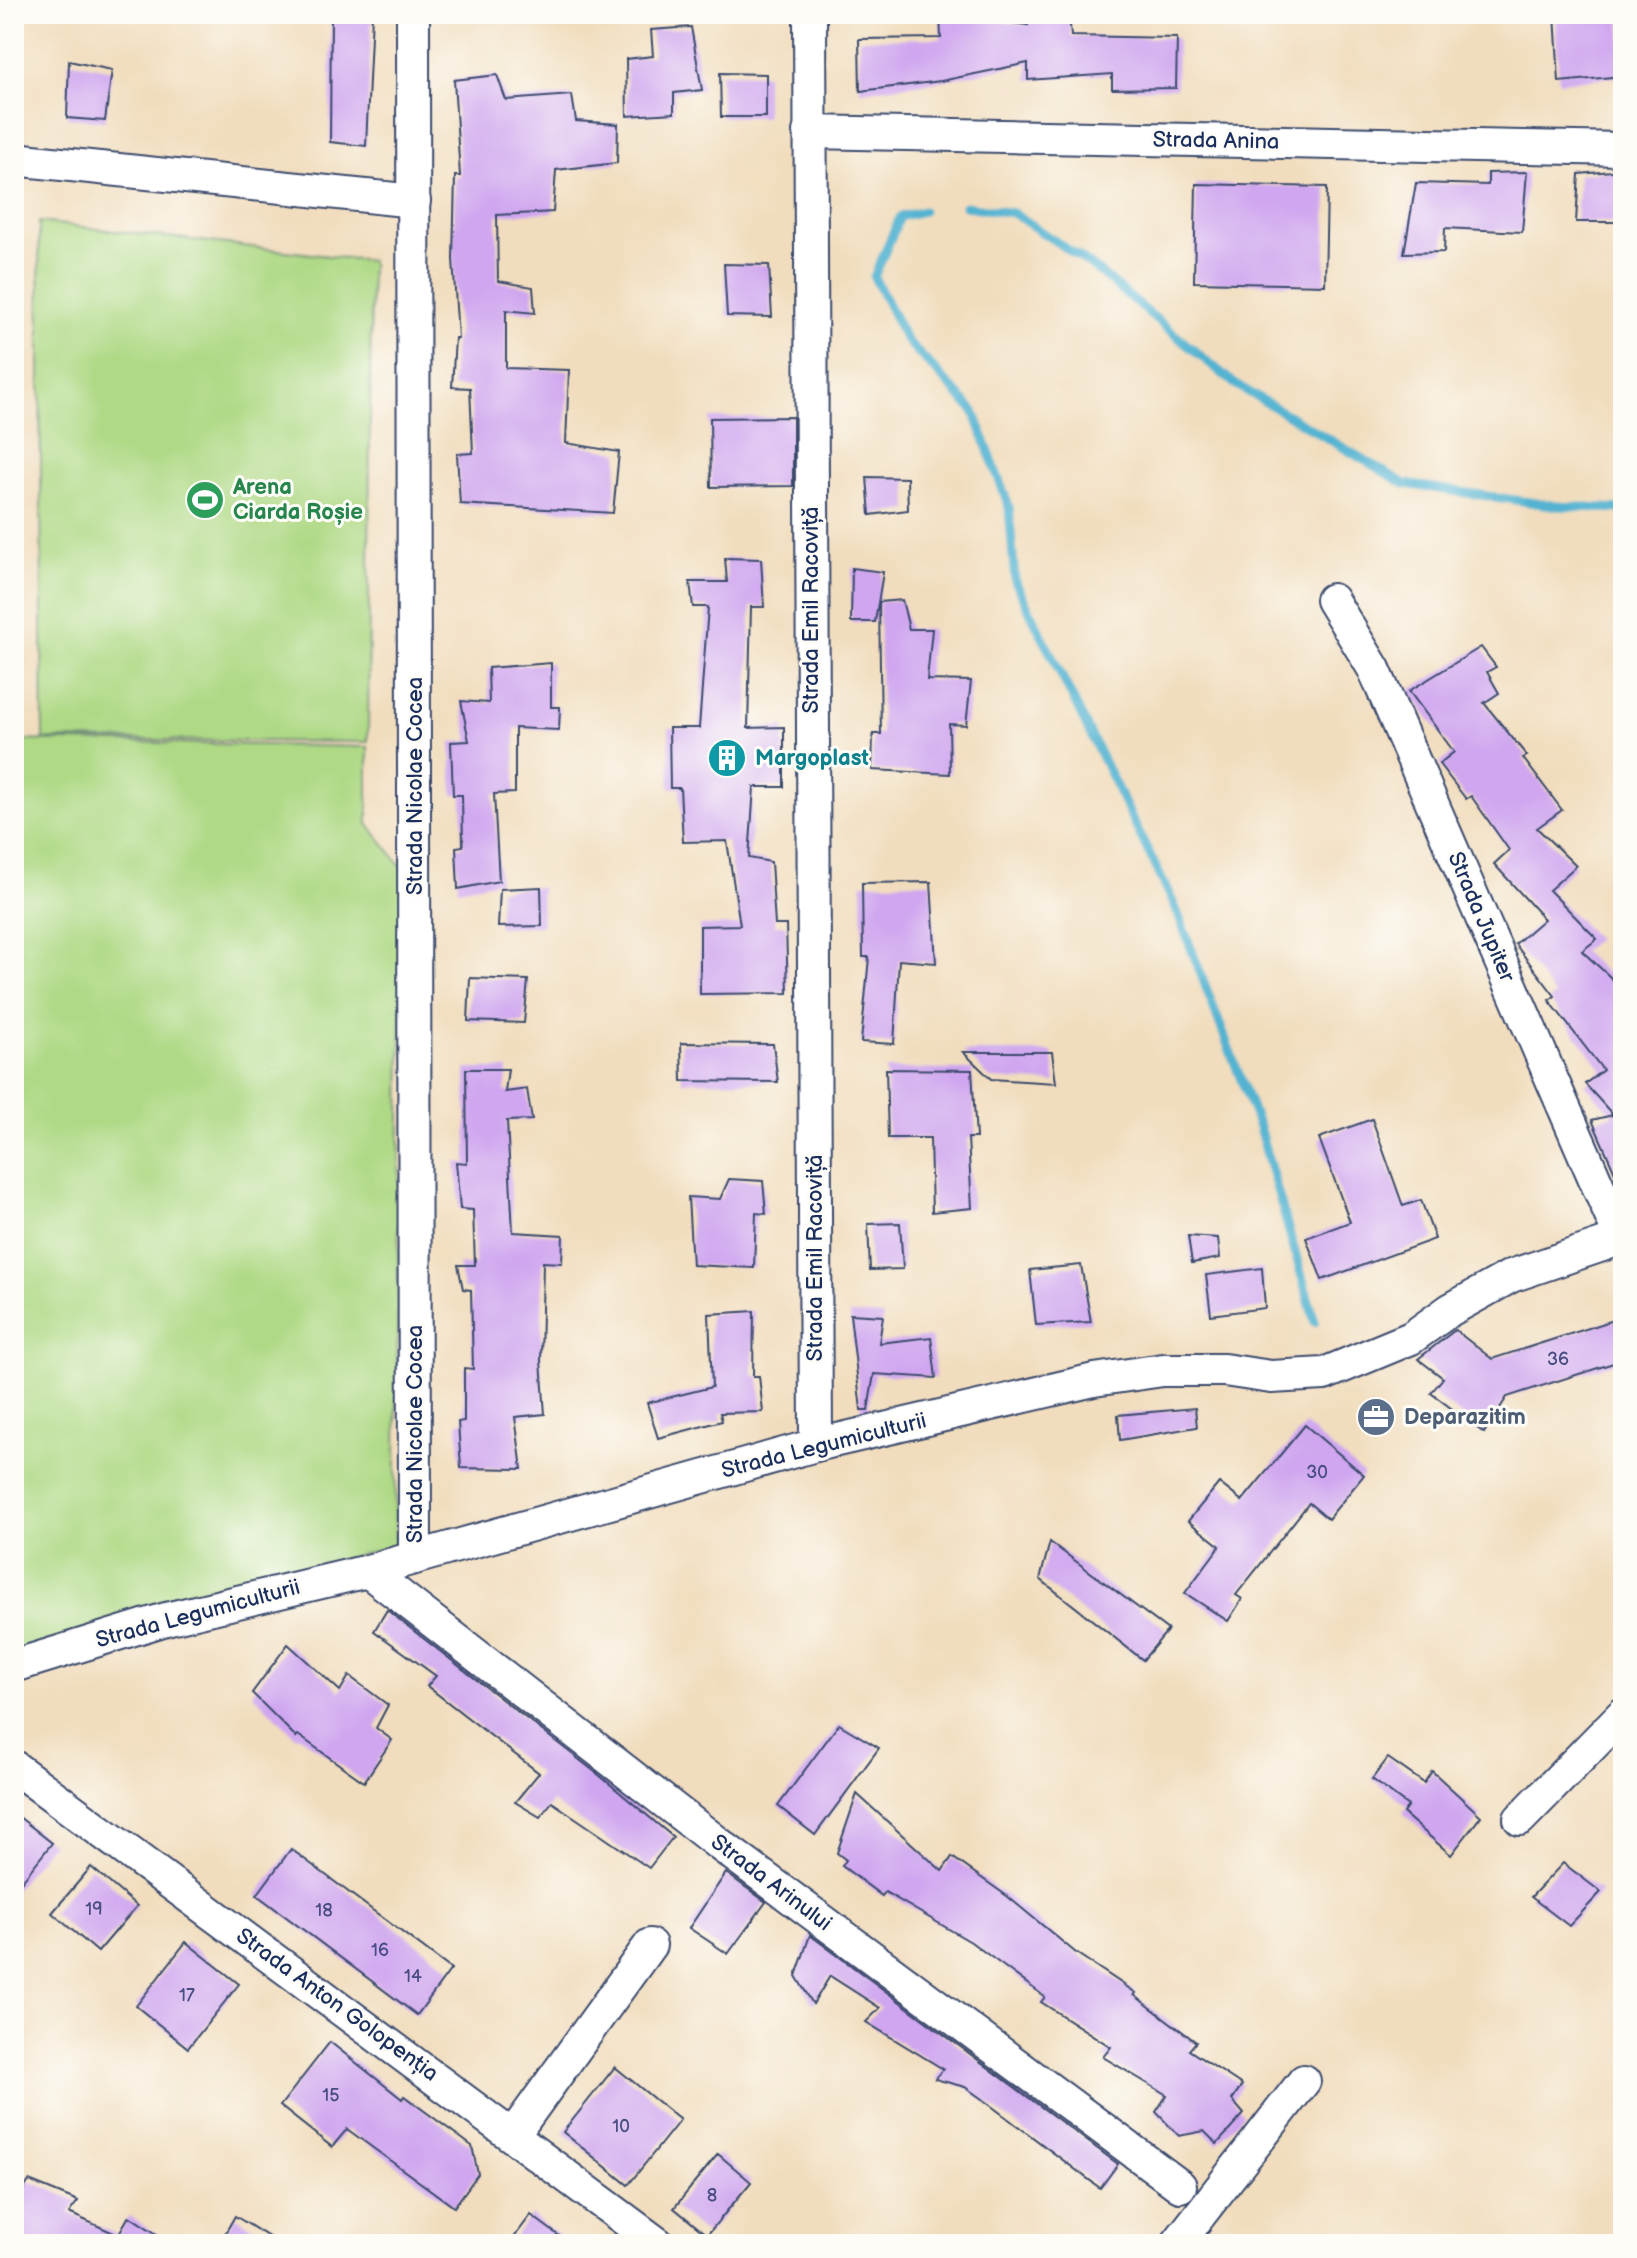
<svg xmlns="http://www.w3.org/2000/svg" width="1637" height="2258" font-family="'Balsamiq Sans',sans-serif">
<style>
.green{fill:#afd985;stroke:#658472;stroke-width:2}
.lines{fill:none;stroke-linecap:round;stroke-linejoin:round}
.stream{stroke:#52b3d1;stroke-width:9}
.building{fill:#cfa6ef}
.street-casing{stroke:#3b496c;stroke-width:36}
.street{stroke:#fff;stroke-width:32}
.labels{text-anchor:middle;dominant-baseline:central;stroke-width:6;stroke-linejoin:round;paint-order:stroke}
.number-label{font-size:18px;fill:#484d82}
.street-label{font-size:22px;fill:#1b2f5e;stroke:#fdfcf7}
.leisure-label{font-size:22px;font-weight:bold;fill:#27864d;stroke:#fdfcf7;text-anchor:start}
.culture-label{font-size:22px;font-weight:bold;fill:#0d838f;stroke:#fdfcf7;text-anchor:start}
.service-label{font-size:22px;font-weight:bold;fill:#4e5e75;stroke:#fdfcf7;text-anchor:start}
</style>
<rect width="100%" height="100%" fill="#fdfcf7"/>
<filter id="ink" filterUnits="userSpaceOnUse"><feTurbulence type="fractalNoise" baseFrequency=".0125" numOctaves="2"/><feDisplacementMap in="SourceGraphic" scale="16" xChannelSelector="R" yChannelSelector="G"/><feConvolveMatrix kernelMatrix="1 2 1 2 8 2 1 2 1" color-interpolation-filters="sRGB"/></filter>
<filter id="wash" filterUnits="userSpaceOnUse"><feTurbulence type="fractalNoise" baseFrequency=".006" numOctaves="4" result="noise"/><feDisplacementMap in="SourceGraphic" scale="32" xChannelSelector="R" yChannelSelector="G"/><feGaussianBlur stdDeviation="1.8" result="paint"/><feColorMatrix in="noise" values="0 0 0 0 0 0 0 0 0 0 0 0 0 0 0 0 0 1.4 0 .05"/><feComposite in="paint" operator="in"/></filter>
<g filter="url(#wash)">
<rect width="100%" height="100%" fill="#f1ddbd"/>
<g class="green">
<polygon points="39,222 371,261 368,742 43,739"/>
<polygon points="14,258 22,258 18,404 14,404"/>
<polygon points="14,413 20,413 16,496 14,496"/>
<polygon points="14,740 368,747 368,824 403,868 395,1545 14,1651"/>
</g>
<g class="lines">
<g class="stream">
<polyline points="965,206 1013,213 1088,263 1235,384 1405,484 1557,506 1623,509"/>
<polyline points="923,211 900,217 874,277 906,340 974,411 1009,507 1015,581 1175,906 1259,1127 1315,1322"/>
</g>
</g>
<g id="blocks">
<g class="building">
<polygon points="331,14 372,14 366,146 330,142"/>
<polygon points="940,14 1028,25 1027,14 1069,14 1071,36 1177,38 1176,88 1112,89 1112,74 1028,80 1028,63 941,81 860,91 859,39 941,38"/>
<polygon points="1555,14 1620,14 1623,76 1559,82"/>
<polygon points="691,27 702,90 674,93 674,113 627,116 626,59 653,56 651,30"/>
<polygon points="69,61 112,70 105,121 67,118"/>
<polygon points="720,73 766,74 766,117 721,117"/>
<polygon points="497,75 506,100 572,95 576,121 618,124 617,163 556,170 553,212 497,215 498,281 533,287 535,313 506,310 506,368 569,370 566,443 619,452 613,513 460,504 457,454 473,453 470,388 452,387 455,338 458,338 453,259 455,176 460,176 454,80"/>
<polygon points="1623,170 1623,222 1576,222 1579,174"/>
<polygon points="1527,172 1522,232 1445,228 1444,252 1404,253 1416,183 1488,185 1488,173"/>
<polygon points="1196,184 1327,187 1325,285 1194,282"/>
<polygon points="724,264 769,265 772,317 727,316"/>
<polygon points="793,417 793,486 711,487 710,418"/>
<polygon points="867,477 907,478 908,510 870,515"/>
<polygon points="725,558 761,559 764,607 751,607 748,728 784,727 784,787 754,787 749,858 771,862 775,925 786,925 788,993 700,994 700,926 740,925 727,841 683,842 680,788 670,788 669,728 699,728 708,607 693,607 690,582 727,582"/>
<polygon points="852,568 883,572 875,622 851,622"/>
<polygon points="902,600 909,629 932,629 927,680 971,681 966,725 949,724 950,774 872,770 873,734 881,734 879,602"/>
<polygon points="1481,647 1496,667 1487,672 1499,693 1484,703 1527,756 1523,758 1562,810 1537,828 1576,866 1549,890 1597,939 1582,951 1623,989 1623,1191 1592,1120 1613,1115 1585,1084 1603,1070 1549,1000 1555,996 1515,944 1544,919 1494,864 1509,850 1471,796 1466,799 1439,764 1454,752 1409,691"/>
<polygon points="551,663 551,707 560,707 559,730 515,728 515,793 494,794 499,881 458,889 456,847 463,846 462,795 453,795 451,742 469,741 461,701 489,703 488,668"/>
<polygon points="931,882 936,963 899,960 894,1044 861,1042 869,957 863,957 862,883"/>
<polygon points="541,887 542,926 498,927 500,889"/>
<polygon points="470,978 528,980 524,1023 468,1021"/>
<polygon points="681,1043 773,1044 778,1082 682,1081"/>
<polygon points="963,1052 1052,1052 1056,1083 991,1079"/>
<polygon points="466,1069 508,1069 505,1092 527,1089 532,1120 507,1121 513,1232 563,1235 562,1263 543,1262 541,1361 545,1414 515,1417 522,1469 461,1468 458,1422 464,1421 464,1368 473,1369 471,1290 463,1289 458,1265 475,1265 473,1210 460,1209 456,1162 467,1163"/>
<polygon points="886,1069 972,1070 976,1138 968,1138 972,1208 932,1212 930,1138 888,1138"/>
<polygon points="1372,1119 1403,1206 1421,1200 1435,1239 1322,1280 1306,1238 1350,1222 1319,1138"/>
<polygon points="729,1179 763,1181 766,1214 756,1213 754,1268 692,1265 688,1197 720,1199"/>
<polygon points="900,1223 903,1269 870,1270 868,1224"/>
<polygon points="1188,1236 1218,1238 1220,1258 1192,1263"/>
<polygon points="1081,1265 1091,1322 1036,1325 1030,1270"/>
<polygon points="1262,1268 1265,1308 1211,1315 1206,1275"/>
<polygon points="754,1311 753,1376 759,1376 763,1412 720,1413 722,1421 658,1438 647,1403 712,1387 709,1314"/>
<polygon points="850,1314 883,1316 879,1343 931,1337 936,1378 874,1374 868,1410 861,1410"/>
<polygon points="1623,1317 1623,1360 1507,1397 1484,1433 1431,1393 1443,1378 1418,1359 1455,1330 1492,1359"/>
<polygon points="1195,1408 1197,1427 1120,1440 1118,1415"/>
<polygon points="1305,1425 1364,1475 1328,1519 1309,1503 1236,1595 1242,1599 1228,1621 1185,1593 1220,1546 1188,1521 1219,1483 1242,1501"/>
<polygon points="1050,1542 1168,1630 1143,1660 1040,1579"/>
<polygon points="387,1610 599,1775 673,1837 649,1868 552,1802 540,1817 515,1802 539,1773 427,1686 436,1676 374,1631"/>
<polygon points="288,1644 340,1691 349,1676 388,1705 376,1728 392,1740 364,1782 298,1735 296,1737 252,1693"/>
<polygon points="839,1724 879,1748 815,1835 778,1806"/>
<polygon points="1388,1758 1424,1783 1432,1771 1481,1816 1451,1855 1403,1813 1408,1806 1372,1779"/>
<polygon points="857,1794 942,1871 952,1857 1007,1896 1076,1953 1136,1993 1134,1995 1196,2042 1189,2050 1242,2085 1232,2100 1244,2114 1217,2144 1204,2131 1179,2136 1156,2112 1167,2095 1103,2057 1111,2047 1041,2002 1045,1997 971,1942 885,1892 882,1896 842,1866 846,1860 837,1853"/>
<polygon points="14,1813 52,1843 14,1891"/>
<polygon points="291,1849 451,1969 417,2015 257,1895"/>
<polygon points="1563,1863 1601,1892 1569,1926 1531,1897"/>
<polygon points="91,1867 137,1906 98,1952 52,1913"/>
<polygon points="726,1873 766,1902 728,1954 689,1928"/>
<polygon points="810,1935 1118,2164 1100,2188 982,2099 965,2087 935,2079 943,2069 866,2022 880,2008 830,1976 813,2004 796,1976"/>
<polygon points="186,1942 239,1984 188,2048 136,2006"/>
<polygon points="330,2042 402,2099 404,2096 472,2146 478,2174 454,2207 347,2129 332,2147 280,2106"/>
<polygon points="615,2067 680,2120 628,2185 563,2132"/>
<polygon points="718,2154 751,2182 707,2235 674,2208"/>
<polygon points="29,2181 78,2201 69,2213 118,2235 129,2216 172,2244 23,2244 14,2238 14,2204"/>
<polygon points="531,2215 570,2244 509,2244"/>
<polygon points="235,2216 280,2244 219,2244"/>
</g>
</g>
</g>
<g filter="url(#ink)">
<use href="#blocks" fill-opacity="0" stroke="#3b496c" stroke-width="2"/>
<g class="lines">
<defs>
<g id="street">
<polyline points="413,14 415,1558"/>
<polyline points="810,14 816,1445"/>
<polyline points="809,132 1623,149"/>
<polyline points="14,159 414,201"/>
<polyline points="1332,600 1374,669 1621,1239"/>
<polyline points="368,1571 719,1844 1180,2186"/>
<polyline points="14,1666 166,1619 368,1571 816,1445 1094,1380 1163,1370 1224,1370 1271,1377 1324,1374 1411,1338 1450,1310 1511,1276 1623,1238"/>
<polyline points="14,1767 658,2244"/>
<polyline points="1520,1819 1623,1714"/>
<polyline points="513,2135 650,1945"/>
<polyline points="1177,2244 1304,2081"/>
</g>
</defs>
<use href="#street" class="street-casing"/>
<use href="#street" class="street"/>
</g>
</g>
<defs>
<symbol id="stadium-disc" viewBox="-11 -11 22 22"><circle r="9.5" fill="#2e9e5b" stroke="#fdfcf7"/><path d="M0-5a6.5 5 0 1 0 0 10a6.5 5 0 1 0 0-10ZM-3.5-1.8h7v3.6h-7Z" fill="#fff"/></symbol>
<symbol id="building-disc" viewBox="-11 -11 22 22"><circle r="9.5" fill="#0f9aa8" stroke="#fdfcf7"/><path d="M-4-6H4V6H1V3H-1V6H-4ZM-2.5-4.3h1.7v1.8h-1.7ZM.8-4.3h1.7v1.8H.8ZM-2.5-1h1.7V.8h-1.7ZM.8-1h1.7V.8H.8Z" fill="#fff"/></symbol>
<symbol id="office-disc" viewBox="-11 -11 22 22"><circle r="9.5" fill="#5c6f8a" stroke="#fdfcf7"/><path d="M-6-3h4V-5.5h4V-3h4V5H-6ZM-1-4.5V-3h2v-1.5ZM-6 0V1H6V0Z" fill="#fff"/></symbol>
</defs>
<g fill-rule="evenodd">
<use href="#stadium-disc" x="183" y="478" width="44" height="44"/>
<use href="#building-disc" x="705" y="736" width="44" height="44"/>
<use href="#office-disc" x="1354" y="1395" width="44" height="44"/>
</g>
<g class="labels">
<g class="number-label">
<text x="1558" y="1359">36</text>
<text x="1317" y="1472">30</text>
<text x="94" y="1909">19</text>
<text x="324" y="1910">18</text>
<text x="380" y="1950">16</text>
<text x="413" y="1976">14</text>
<text x="187" y="1995">17</text>
<text x="331" y="2095">15</text>
<text x="621" y="2126">10</text>
<text x="712" y="2195">8</text>
</g>
<g class="street-label">
<text transform="translate(1216 141) rotate(1)">Strada Anina</text>
<text transform="translate(811 610) rotate(-90)">Strada Emil Racoviță</text>
<text transform="translate(415 786) rotate(-90)">Strada Nicolae Cocea</text>
<text transform="translate(1481 917) rotate(67)">Strada Jupiter</text>
<text transform="translate(815 1258) rotate(-90)">Strada Emil Racoviță</text>
<text transform="translate(415 1434) rotate(-90)">Strada Nicolae Cocea</text>
<text transform="translate(824 1446) rotate(-14)">Strada Legumiculturii</text>
<text transform="translate(198 1614) rotate(-15)">Strada Legumiculturii</text>
<text transform="translate(771 1883) rotate(37)">Strada Arinului</text>
<text transform="translate(337 2005) rotate(36)">Strada Anton Golopenția</text>
</g>
<g class="leisure-label">
<text x="233" y="487">Arena<tspan x="233" dy="25">Ciarda Roșie</tspan></text>
</g>
<g class="culture-label">
<text x="755" y="758">Margoplast</text>
</g>
<g class="service-label">
<text x="1404" y="1417">Deparazitim</text>
</g>
</g>
<rect width="1637" height="2258" fill="none" stroke="#fdfcf7" stroke-width="48"/>
</svg>
